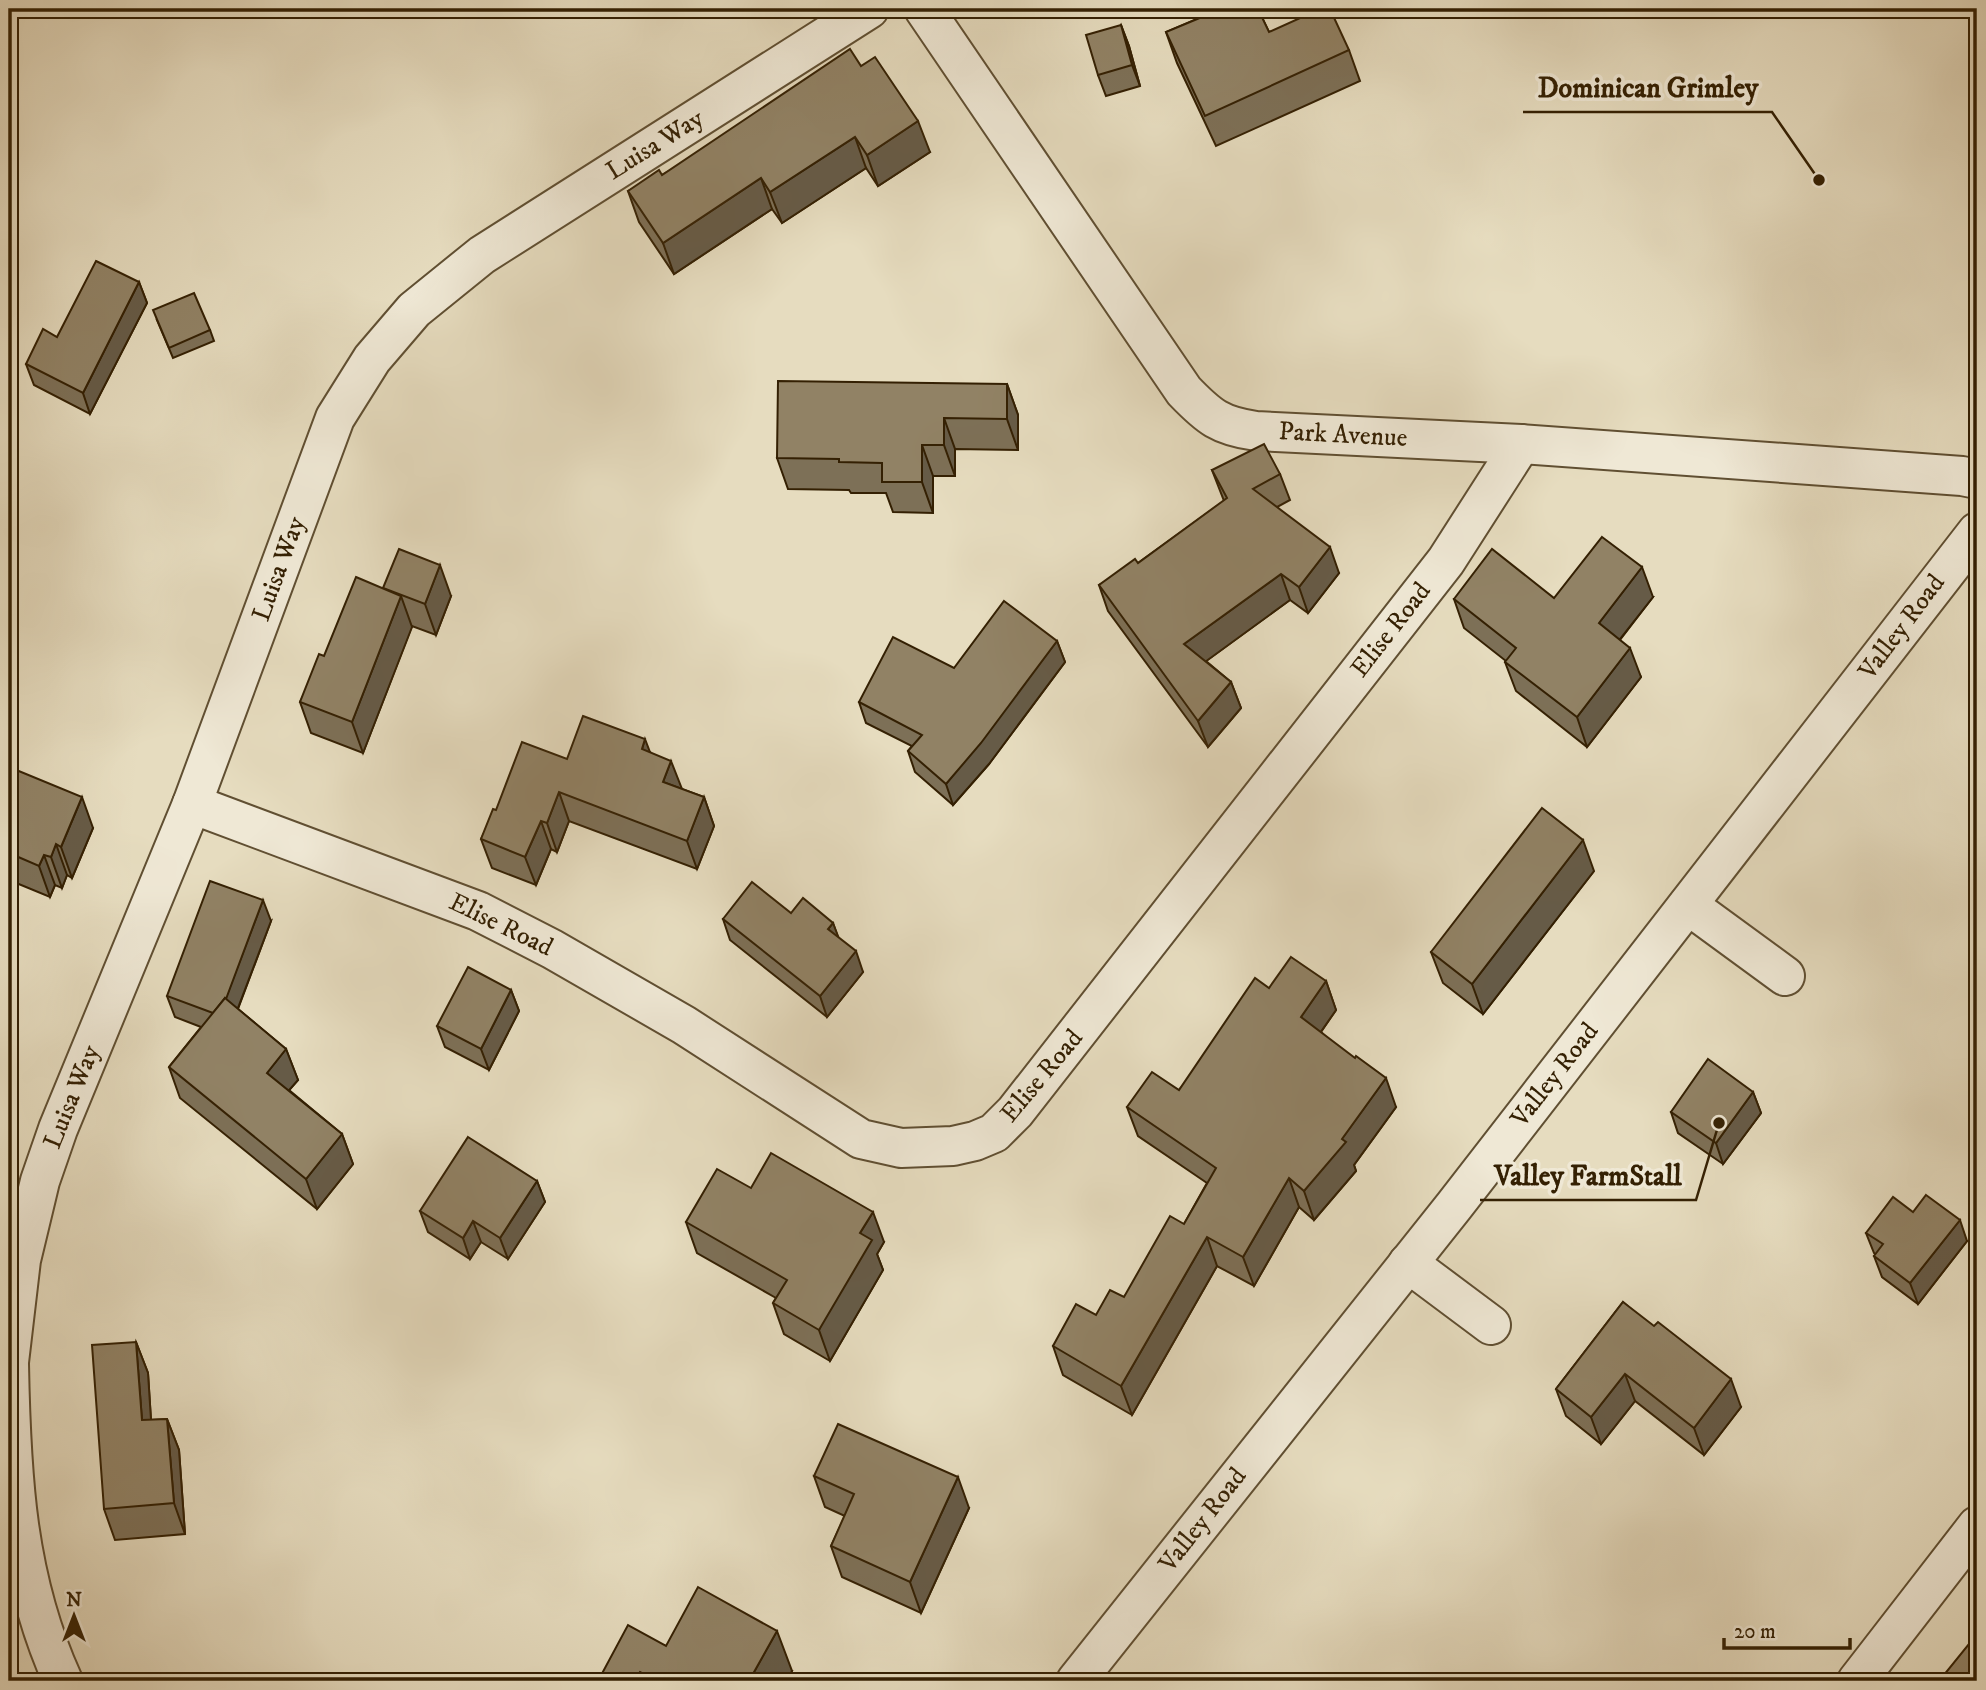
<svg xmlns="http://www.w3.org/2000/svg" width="1986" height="1690" font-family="'IM FELL DW Pica',serif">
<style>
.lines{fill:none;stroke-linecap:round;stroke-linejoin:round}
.minor-casing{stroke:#604f32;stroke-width:42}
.minor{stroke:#efe8d5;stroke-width:38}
.wall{fill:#7d7057;stroke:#342003;stroke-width:2}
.shaded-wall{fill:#665b47;stroke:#342003;stroke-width:2}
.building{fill:#918265;stroke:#342003;stroke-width:2}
.labels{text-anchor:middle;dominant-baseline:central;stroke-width:7;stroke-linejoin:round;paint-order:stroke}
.street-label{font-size:26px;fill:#342003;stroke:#efe8d5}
.leader{fill:none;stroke:#342003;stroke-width:2.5}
.callout-dot{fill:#342003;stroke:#efe8d5;stroke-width:2.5}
.callout-label{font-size:28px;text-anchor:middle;font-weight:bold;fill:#342003;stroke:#efe8d5;stroke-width:7;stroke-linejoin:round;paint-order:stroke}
</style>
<rect width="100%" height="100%" fill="#e6dcbf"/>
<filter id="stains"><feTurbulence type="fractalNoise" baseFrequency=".00286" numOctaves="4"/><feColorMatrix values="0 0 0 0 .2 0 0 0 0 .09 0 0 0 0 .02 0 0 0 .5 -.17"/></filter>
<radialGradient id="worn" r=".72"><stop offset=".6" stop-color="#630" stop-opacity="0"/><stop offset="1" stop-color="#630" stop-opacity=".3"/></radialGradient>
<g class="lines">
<defs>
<g id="minor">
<path d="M924,9l260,382c25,26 36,35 72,40l265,13 441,32 15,3"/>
<polyline points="192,804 478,911 552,949 684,1025 861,1139 901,1148 953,1146 975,1141 994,1133 1015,1112 1446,561 1521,444"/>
<polyline points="1688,905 1785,976"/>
<polyline points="1408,1263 1491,1325"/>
<polyline points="9,1362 21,1260 40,1181 58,1129 192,804 335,418 372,359 414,310 482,255 869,9"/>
<path d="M9,1364c2,111 7,214 54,317"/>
<polyline points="1076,1681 1454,1206 1977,532"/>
<polyline points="1857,1681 1977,1526"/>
</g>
</defs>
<use href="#minor" class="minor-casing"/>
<use href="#minor" class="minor"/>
</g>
<g class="wall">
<polygon points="1201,9 1258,9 1269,32 1349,50 1360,81 1216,146 1177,63 1166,32 1204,16"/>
<polygon points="1121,25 1129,46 1140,86 1106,96 1098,75"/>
<polygon points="861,66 930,152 878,186 866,168 782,223 772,209 674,274 639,222 628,191 662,175"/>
<polygon points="139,282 147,303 90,414 34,385 26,364 57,337"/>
<polygon points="157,320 210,330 214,341 173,358"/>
<polygon points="1007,384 1018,415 1018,450 955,449 955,476 933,476 933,513 893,512 886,493 851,493 849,490 788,489 777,458"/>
<polygon points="1212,470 1280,474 1290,500 1277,507 1339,573 1308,613 1290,600 1206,661 1231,682 1241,708 1208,747 1108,611 1099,585 1138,563 1224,501"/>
<polygon points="383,588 451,596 436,635 412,626 363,753 311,733 300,702 324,656"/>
<polygon points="1653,597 1620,640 1641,677 1587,747 1516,691 1505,662 1506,661 1464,628 1454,599"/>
<polygon points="1057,641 1065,662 989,764 953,805 915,772 908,751 912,746 866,723 859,702 954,668"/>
<polygon points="650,752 682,789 704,797 714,826 697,869 569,821 557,852 551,849 536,885 492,868 481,839 496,810 567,759"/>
<polygon points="9,767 93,828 72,878 67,875 62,888 55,885 50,897 9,880"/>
<polygon points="1594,871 1483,1014 1443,983 1431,952"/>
<polygon points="791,913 833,923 838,937 863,972 827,1017 730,940 723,919"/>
<polygon points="271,921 238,1009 286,1049 298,1080 289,1090 342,1134 353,1164 317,1209 180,1098 169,1067 201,1027 175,1017 167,996"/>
<polygon points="1326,981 1336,1010 1321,1032 1396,1107 1354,1165 1356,1171 1314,1220 1299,1207 1254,1286 1217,1266 1132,1415 1063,1375 1053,1346 1096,1315 1124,1297 1184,1224 1207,1183 1138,1136 1127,1107 1179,1090 1269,988"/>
<polygon points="511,990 519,1011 489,1070 445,1047 437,1026"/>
<polygon points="1753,1092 1761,1113 1723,1164 1678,1133 1671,1112"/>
<polygon points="537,1181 545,1202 508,1259 481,1242 470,1259 428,1232 420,1211"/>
<polygon points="751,1188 884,1242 877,1254 883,1270 830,1361 784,1334 773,1303 776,1298 697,1253 686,1222"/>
<polygon points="1913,1212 1967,1241 1918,1304 1882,1277 1874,1256 1876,1255 1874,1253 1866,1233"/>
<polygon points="1623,1302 1741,1407 1704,1455 1635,1401 1601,1444 1566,1416 1556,1389"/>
<polygon points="136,1342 148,1373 151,1420 167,1419 179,1450 185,1534 115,1540 104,1509"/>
<polygon points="814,1476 969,1508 921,1613 842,1577 831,1546 845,1516 825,1507"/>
<polygon points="666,1646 792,1671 786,1681 598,1681"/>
</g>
<g class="shaded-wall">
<polygon points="1121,25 1129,46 1140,86 1132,65"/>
<polygon points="918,121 930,152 878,186 867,155"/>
<polygon points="855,137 866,168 782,223 770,192"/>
<polygon points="761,178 772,209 674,274 663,243"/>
<polygon points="139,282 147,303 90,414 83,393"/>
<polygon points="1007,384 1018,415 1018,450 1007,419"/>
<polygon points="944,418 955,449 955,476 944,445"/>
<polygon points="922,445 933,476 933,513 922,482"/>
<polygon points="1330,547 1339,573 1308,613 1299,587"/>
<polygon points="440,565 451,596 436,635 425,604"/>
<polygon points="1642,567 1653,597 1609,653 1599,623"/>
<polygon points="1281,574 1290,600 1194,670 1184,644"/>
<polygon points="401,596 412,627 363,753 352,722"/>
<polygon points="1057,641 1065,662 989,764 953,805 946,784"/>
<polygon points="1630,648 1641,677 1587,747 1577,717"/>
<polygon points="1231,682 1241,708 1208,747 1198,721"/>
<polygon points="645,739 656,768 642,749"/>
<polygon points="671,761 682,789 663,782"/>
<polygon points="559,792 569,821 557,852 547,823"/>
<polygon points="82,797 93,828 72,878 61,847"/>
<polygon points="704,797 714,826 697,869 687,841"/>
<polygon points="541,821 551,849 536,885 525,857"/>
<polygon points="1583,840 1594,871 1483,1014 1472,984"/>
<polygon points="56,844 67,875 62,888 51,857"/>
<polygon points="44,855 55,885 50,897 39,866"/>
<polygon points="263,900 271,921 227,1037 219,1016"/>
<polygon points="833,923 841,944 828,929"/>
<polygon points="856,951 863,972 827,1017 820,996"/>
<polygon points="1326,981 1336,1010 1311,1046 1301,1017"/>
<polygon points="511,990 519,1011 489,1070 481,1049"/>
<polygon points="286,1049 298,1080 278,1103 267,1073"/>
<polygon points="1386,1078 1396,1107 1354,1165 1356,1171 1314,1220 1304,1191"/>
<polygon points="1753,1092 1761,1113 1723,1164 1716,1143"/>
<polygon points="342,1134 353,1164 317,1209 306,1179"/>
<polygon points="1289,1178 1299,1207 1254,1286 1243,1257"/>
<polygon points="537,1181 545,1202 508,1259 500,1238"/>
<polygon points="873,1212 884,1242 877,1254 883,1270 830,1361 819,1330 860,1233"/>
<polygon points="1960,1220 1967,1241 1918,1304 1910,1283"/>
<polygon points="473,1221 481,1242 470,1259 463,1238"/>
<polygon points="1207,1237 1217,1266 1132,1415 1121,1386"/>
<polygon points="136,1342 148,1373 153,1451 142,1420"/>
<polygon points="1625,1374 1635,1401 1601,1444 1591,1417"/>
<polygon points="1731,1379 1741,1407 1704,1455 1694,1428"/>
<polygon points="167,1419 179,1450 185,1534 174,1503"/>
<polygon points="958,1477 969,1508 921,1613 910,1582"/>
<polygon points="777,1631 792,1671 786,1681 749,1681"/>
<polygon points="640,1672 643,1681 635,1681"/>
</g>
<g class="building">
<polygon points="1204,9 1258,9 1269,32 1320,9 1330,9 1349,50 1205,116 1166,32 1207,15"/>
<polygon points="1121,25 1132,65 1098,75 1086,35"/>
<polygon points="850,49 861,66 875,57 918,121 867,155 855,137 770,192 761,178 663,243 628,191 659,170 662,175"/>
<polygon points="96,261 139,282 83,393 26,364 43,329 57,337"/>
<polygon points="194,293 210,330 169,348 153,310"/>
<polygon points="778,381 1007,384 1007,419 944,418 944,445 922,445 922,482 882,482 882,463 839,462 839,459 777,458"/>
<polygon points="1264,444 1280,474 1253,489 1330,547 1299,587 1281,574 1184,644 1231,682 1198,721 1099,585 1135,559 1138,563 1227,498 1212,470"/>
<polygon points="1602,537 1642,567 1599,623 1630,648 1577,717 1505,662 1516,648 1454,599 1492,549 1554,598"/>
<polygon points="399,549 440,565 425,604 383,588"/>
<polygon points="356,577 401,596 352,722 300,702 319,654 324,656"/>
<polygon points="1004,601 1057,641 981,743 946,784 908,751 922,735 859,702 893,637 954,668"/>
<polygon points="583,716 645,739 642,749 671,761 663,782 704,797 687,841 559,792 547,823 541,821 525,857 481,839 493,809 496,810 522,742 567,759"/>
<polygon points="9,767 82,797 61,847 56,844 51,857 44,855 39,866 9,853"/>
<polygon points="1542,808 1583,840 1472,984 1431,952"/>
<polygon points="210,881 263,900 226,999 225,998 213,1013 167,996"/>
<polygon points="752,882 791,913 803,898 833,923 828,929 856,951 820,996 723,919"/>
<polygon points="1291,957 1326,981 1301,1017 1355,1058 1356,1056 1386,1078 1342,1139 1346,1142 1304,1191 1289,1178 1243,1257 1207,1237 1121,1386 1053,1346 1076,1304 1096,1315 1110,1290 1124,1297 1170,1216 1184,1224 1216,1168 1127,1107 1152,1072 1179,1090 1255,978 1269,988"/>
<polygon points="468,967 511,990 481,1049 437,1026"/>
<polygon points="225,998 286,1049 267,1073 342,1134 306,1179 169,1067"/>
<polygon points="1708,1059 1753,1092 1716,1143 1671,1112"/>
<polygon points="468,1137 537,1181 500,1238 473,1221 463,1238 420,1211"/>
<polygon points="771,1153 873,1212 860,1233 872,1240 819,1330 773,1303 787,1280 686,1222 717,1169 751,1188"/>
<polygon points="1926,1195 1960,1220 1910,1283 1874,1256 1883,1244 1866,1233 1893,1197 1913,1212"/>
<polygon points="1623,1302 1654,1326 1658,1322 1731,1379 1694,1428 1625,1374 1591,1417 1556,1389"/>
<polygon points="136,1342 142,1420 167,1419 174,1503 104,1509 92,1345"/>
<polygon points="838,1424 958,1477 910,1582 831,1546 854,1494 814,1476"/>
<polygon points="698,1587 777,1631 749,1681 658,1681 640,1672 635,1681 598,1681 628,1625 666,1646"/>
<polygon points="1977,1634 1977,1681 1939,1681"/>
</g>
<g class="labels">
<g class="street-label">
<text transform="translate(655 145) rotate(-32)">Luisa Way</text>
<text transform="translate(1343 435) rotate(3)">Park Avenue</text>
<text transform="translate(279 569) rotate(-70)">Luisa Way</text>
<text transform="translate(1902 627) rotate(-53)">Valley Road</text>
<text transform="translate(1391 630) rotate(-52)">Elise Road</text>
<text transform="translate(501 925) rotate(26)">Elise Road</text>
<text transform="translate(1555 1075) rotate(-52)">Valley Road</text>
<text transform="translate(1042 1076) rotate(-50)">Elise Road</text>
<text transform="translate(72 1097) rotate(-68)">Luisa Way</text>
<text transform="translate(1203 1520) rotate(-52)">Valley Road</text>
</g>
</g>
<path class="leader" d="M1819 180L1772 112H1523M1719 1123L1696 1200H1480"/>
<g class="callout-dot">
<circle cx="1819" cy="180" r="7"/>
<circle cx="1719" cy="1123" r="7"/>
</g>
<g class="callout-label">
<text x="1648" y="97">Dominican Grimley</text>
<text x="1588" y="1185">Valley FarmStall</text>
</g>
<rect width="1986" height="1690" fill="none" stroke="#e6dcbf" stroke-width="35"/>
<rect x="10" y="10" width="1965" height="1669" fill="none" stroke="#342003" stroke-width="3.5"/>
<rect x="18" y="18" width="1951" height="1655" fill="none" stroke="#342003" stroke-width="2"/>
<g transform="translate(74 1616)" stroke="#efe8d5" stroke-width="5" paint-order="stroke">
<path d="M0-5L12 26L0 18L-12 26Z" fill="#342003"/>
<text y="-10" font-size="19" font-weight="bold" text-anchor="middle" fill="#342003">N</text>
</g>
<path d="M1724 1638v10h126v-10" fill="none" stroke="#342003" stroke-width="3.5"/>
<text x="1734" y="1638" font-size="21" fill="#342003" stroke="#efe8d5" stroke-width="5" paint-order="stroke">20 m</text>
<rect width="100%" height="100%" filter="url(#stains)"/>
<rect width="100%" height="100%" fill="url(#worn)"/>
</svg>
